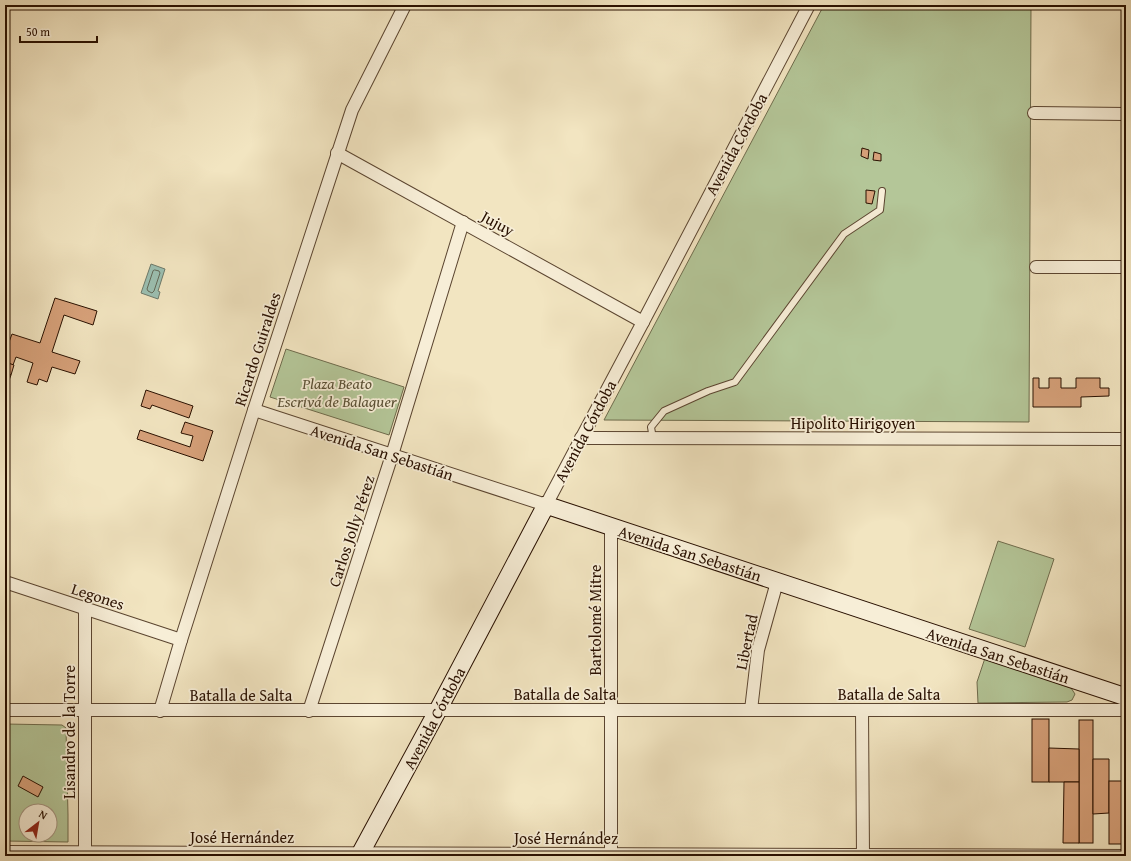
<svg xmlns="http://www.w3.org/2000/svg" width="1131" height="861" font-family="'Gentium Book Plus',serif">
<style>
.green{fill:#b4c698;stroke:#6e6b4c;fill-rule:evenodd}
.water{fill:#9bbfb1;stroke:#6d796a}
.lines{fill:none;stroke-linecap:round;stroke-linejoin:round}
.shore{stroke:#626858;stroke-width:1}
.building{fill:#d7a17a;stroke:#291000}
.lane-casing{stroke:#5b4530;stroke-width:8}
.street-casing{stroke:#5b4530;stroke-width:14}
.secondary-casing{stroke:#291000;stroke-width:19}
.lane{stroke:#f7eed7;stroke-width:6}
.street{stroke:#f7eed7;stroke-width:12}
.secondary{stroke:#f7eed7;stroke-width:17}
.labels{text-anchor:middle;dominant-baseline:central;stroke-width:3.5;stroke-linejoin:round;paint-order:stroke}
.street-label{font-size:16px;fill:#291000;stroke:#f7eed7}
.park-label{font-size:16px;font-style:italic;fill:#5a5035;stroke:#f7eed7}
</style>
<rect width="100%" height="100%" fill="#f2e5c1"/>
<filter id="stains"><feTurbulence type="fractalNoise" baseFrequency=".005" numOctaves="4"/><feColorMatrix values="0 0 0 0 .2 0 0 0 0 .09 0 0 0 0 .02 0 0 0 .5 -.17"/></filter>
<radialGradient id="worn" r=".72"><stop offset=".6" stop-color="#630" stop-opacity="0"/><stop offset="1" stop-color="#630" stop-opacity=".3"/></radialGradient>
<g class="green">
<polygon points="824,5 1031,5 1029,422 604,420"/>
<polygon points="286,349 404,387 389,435 270,397"/>
<polygon points="998,541 1054,559 1025,647 969,629"/>
<polygon points="985,658 1071,688 1075,694 1072,700 1067,702 978,703 977,682"/>
<path d="M5,724l57,1 4,3 2,87v27l-63,-1zM26,811h24v24h-24z"/>
</g>
<polygon class="water" points="151,264 165,269 158,291 160,292 158,299 141,293"/>
<g class="lines">
<polygon class="shore" points="155,270 159,271 160,273 154,291 152,293 148,291 147,289 153,271"/>
</g>
<g class="building">
<polygon points="862,148 869,150 868,159 861,156"/>
<polygon points="874,152 881,154 881,161 873,160"/>
<polygon points="866,190 875,191 872,204 866,203"/>
<polygon points="55,298 97,311 93,325 64,315 52,352 80,361 75,374 52,367 47,382 39,379 37,385 27,382 33,363 16,357 13,365 5,362 5,353 12,334 40,343"/>
<polygon points="5,362 14,365 11,375 5,373"/>
<polygon points="5,373 11,375 8,383 5,382"/>
<polygon points="1033,378 1039,378 1039,388 1049,388 1049,378 1061,378 1061,388 1076,388 1076,378 1100,378 1100,388 1109,388 1109,396 1081,397 1081,407 1033,407"/>
<polygon points="146,390 193,406 189,418 152,405 150,409 141,406"/>
<polygon points="185,422 213,431 203,461 137,439 140,430 190,447 193,436 181,433"/>
<rect x="1032" y="719" width="17" height="63"/>
<rect x="1079" y="720" width="14" height="123"/>
<polygon points="1049,748 1079,749 1079,782 1049,782"/>
<polygon points="1093,759 1109,759 1109,813 1093,814"/>
<rect x="1124" y="764" width="2" height="80"/>
<polygon points="23,776 43,787 38,797 18,786"/>
<rect x="1109" y="781" width="15" height="63"/>
<polygon points="1064,782 1079,782 1079,843 1063,843"/>
</g>
<g class="lines">
<defs>
<polyline id="lane" points="653,439 651,427 664,411 708,391 735,382 844,234 880,210 882,191"/>
<g id="street">
<polyline points="1034,113 1126,114"/>
<polyline points="337,153 643,322"/>
<polyline points="1036,267 1126,267"/>
<polyline points="254,410 546,505 643,322 809,5"/>
<polyline points="581,438 1126,439"/>
<polyline points="5,582 181,640"/>
<polyline points="5,710 1126,710"/>
<polyline points="751,710 758,650 777,582"/>
<polyline points="862,710 863,856"/>
<polyline points="160,711 181,640 254,410 352,110 405,5"/>
<polyline points="309,711 392,455 463,222"/>
<polyline points="5,852 1126,856"/>
<polyline points="85,856 85,608"/>
<polyline points="611,856 611,527"/>
</g>
<polyline id="secondary" points="359,856 438,710 546,505 1126,697"/>
</defs>
<use href="#lane" class="lane-casing"/>
<use href="#street" class="street-casing"/>
<use href="#secondary" class="secondary-casing"/>
<use href="#lane" class="lane"/>
<use href="#street" class="street"/>
<use href="#secondary" class="secondary"/>
</g>
<g class="labels">
<g class="street-label">
<text transform="translate(736 144) rotate(-62)">Avenida Córdoba</text>
<text transform="translate(498 223) rotate(29)">Jujuy</text>
<text transform="translate(257 349) rotate(-72)">Ricardo Guiraldes</text>
<text x="853" y="423">Hipolito Hirigoyen</text>
<text transform="translate(585 431) rotate(-62)">Avenida Córdoba</text>
<text transform="translate(382 452) rotate(18)">Avenida San Sebastián</text>
<text transform="translate(351 531) rotate(-72)">Carlos Jolly Pérez</text>
<text transform="translate(690 553) rotate(18)">Avenida San Sebastián</text>
<text transform="translate(98 596) rotate(18)">Legones</text>
<text transform="translate(595 620) rotate(-90)">Bartolomé Mitre</text>
<text transform="translate(746 642) rotate(-78)">Libertad</text>
<text transform="translate(998 655) rotate(18)">Avenida San Sebastián</text>
<text x="565" y="694">Batalla de Salta</text>
<text x="889" y="694">Batalla de Salta</text>
<text x="241" y="695">Batalla de Salta</text>
<text transform="translate(434 718) rotate(-62)">Avenida Córdoba</text>
<text transform="translate(69 732) rotate(-90)">Lisandro de la Torre</text>
<text x="242" y="837">José Hernández</text>
<text x="566" y="838">José Hernández</text>
</g>
<g class="park-label">
<text x="337" y="383">Plaza Beato<tspan x="337" dy="18">Escrivá de Balaguer</tspan></text>
</g>
</g>
<rect width="1131" height="861" fill="none" stroke="#f2e5c1" stroke-width="20"/>
<rect x="6" y="6" width="1119" height="849" fill="none" stroke="#291000" stroke-width="2"/>
<rect x="10" y="10" width="1111" height="841" fill="none" stroke="#291000"/>
<g transform="translate(38 823) rotate(31)"><circle r="19" fill="#f7eed7" stroke="#a59581"/>
<path d="M0-3L7 15L0 10L-7 15Z" fill="#8f2418"/>
<text y="-6" font-size="11" font-weight="bold" text-anchor="middle" fill="#291000">N</text>
</g>
<path d="M20 36v6h77v-6" fill="none" stroke="#291000" stroke-width="2"/>
<text x="26" y="36" font-size="12" fill="#291000" stroke="#f7eed7" stroke-width="3" paint-order="stroke">50 m</text>
<rect width="100%" height="100%" filter="url(#stains)"/>
<rect width="100%" height="100%" fill="url(#worn)"/>
</svg>
